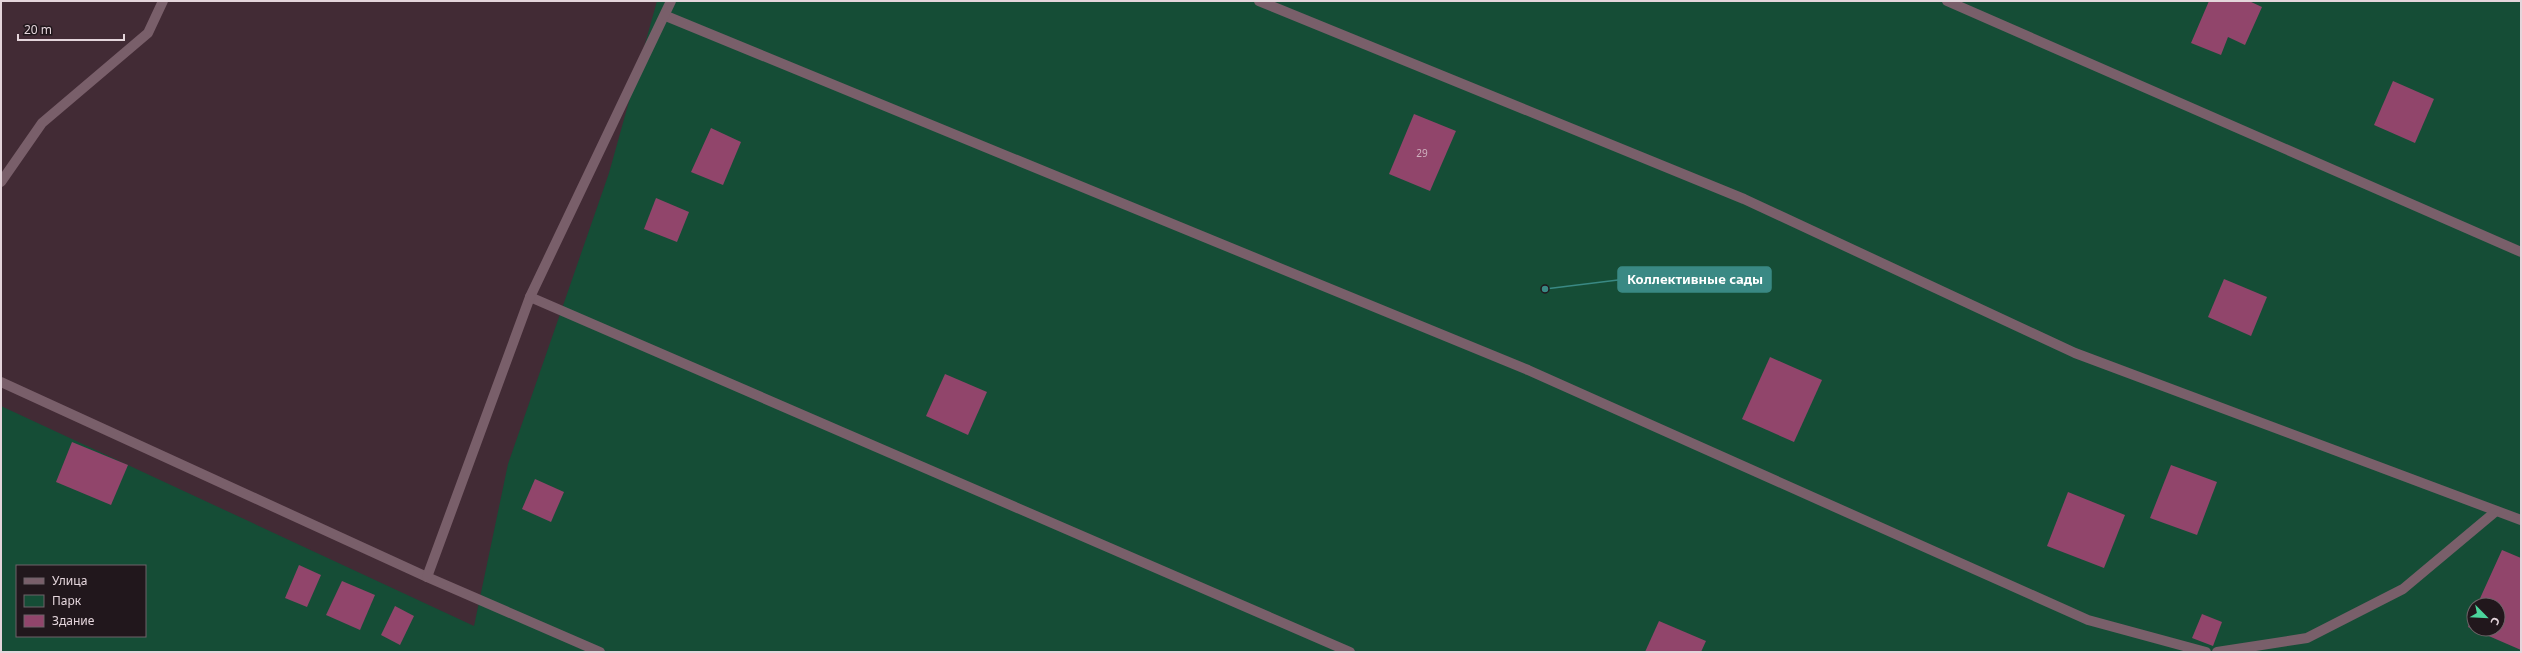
<svg xmlns="http://www.w3.org/2000/svg" width="2522" height="653" font-family="'Noto Sans',sans-serif">
<style>
.green{fill:#154d36;fill-rule:evenodd}
.building{fill:#91456b}
.lines{fill:none;stroke-linecap:round;stroke-linejoin:round}
.service{stroke:#795f6a;stroke-width:10}
.minor{stroke:#795f6a;stroke-width:10}
.labels{text-anchor:middle;dominant-baseline:central;stroke-width:3.5;stroke-linejoin:round;paint-order:stroke}
.number-label{font-size:10px;fill:#cfb1bf}
.leader{fill:none;stroke:#3a8984;stroke-width:1.5}
.callout-dot{fill:#3a8984;stroke:#21171c;stroke-width:1.5}
.callout{fill:#3a8984;stroke:#3a8984;stroke-width:1.5}
.callout-label{font-size:13px;text-anchor:middle;font-weight:bold;fill:#fff}
</style>
<rect width="100%" height="100%" fill="#422b35"/>
<path class="green" d="M657,1h1864v651h-2520v-246l473,220 34,-162 101,-291zM17,566h128v70h-128zM2474,605h24v24h-24z"/>
<g class="building">
<polygon points="2209,1 2249,1 2262,7 2245,45 2228,37 2221,55 2191,43"/>
<polygon points="2393,81 2434,99 2415,143 2374,125"/>
<polygon points="1414,114 1456,131 1430,191 1389,174"/>
<polygon points="711,128 741,142 723,185 691,172"/>
<polygon points="656,198 689,212 677,242 644,229"/>
<polygon points="2224,279 2267,297 2251,336 2208,317"/>
<polygon points="1770,357 1822,380 1794,442 1742,419"/>
<polygon points="945,374 987,392 968,435 926,416"/>
<polygon points="72,442 128,465 111,505 56,482"/>
<polygon points="2171,465 2217,482 2197,535 2150,518"/>
<polygon points="535,479 564,492 551,522 522,509"/>
<polygon points="2068,492 2125,515 2104,568 2047,546"/>
<polygon points="2502,550 2521,558 2521,650 2468,627 2474,612 2474,629 2498,629 2498,605 2477,605"/>
<polygon points="299,565 321,575 307,607 285,598"/>
<polygon points="342,581 375,595 360,630 326,615"/>
<polygon points="395,606 414,616 400,645 381,635"/>
<polygon points="2202,614 2222,622 2213,646 2192,638"/>
<polygon points="1659,621 1706,641 1701,652 1645,652"/>
</g>
<g class="lines">
<g class="service">
<polyline points="1259,1 1744,199 2075,353 2521,520"/>
<polyline points="1947,1 2521,252"/>
<polyline points="666,16 1528,370 2088,620 2206,652"/>
<polyline points="530,297 1350,652"/>
<polyline points="1,382 427,577 600,652"/>
<polyline points="2217,652 2307,638 2403,589 2495,512"/>
</g>
<g class="minor">
<polyline points="1,182 42,123 148,33 163,1"/>
<polyline points="427,577 530,297 671,1"/>
</g>
</g>
<g class="labels">
<g class="number-label">
<text x="1422" y="153">29</text>
</g>
</g>
<path class="leader" d="M1545 289L1618 280"/>
<circle class="callout-dot" cx="1545" cy="289" r="4"/>
<rect class="callout" x="1618" y="267" width="153" height="25" rx="4"/>
<g class="callout-label">
<text x="1695" y="284">Коллективные сады</text>
</g>
<rect width="2522" height="653" fill="none" stroke="#e4d5db" stroke-width="4"/>
<rect x="16" y="565" width="130" height="72" fill="#21171c" stroke="#6f6368"/>
<rect x="24" y="578" width="20" height="6" fill="#795f6a" stroke="#6f6368"/>
<text x="52" y="585" font-size="12" fill="#e4d5db">Улица</text>
<rect x="24" y="595" width="20" height="12" fill="#154d36" stroke="#6f6368"/>
<text x="52" y="605" font-size="12" fill="#e4d5db">Парк</text>
<rect x="24" y="615" width="20" height="12" fill="#91456b" stroke="#6f6368"/>
<text x="52" y="625" font-size="12" fill="#e4d5db">Здание</text>
<g transform="translate(2486 617) rotate(114)"><circle r="19" fill="#21171c" stroke="#6f6368"/>
<path d="M0-3L7 15L0 10L-7 15Z" fill="#4bd49b"/>
<text y="-6" font-size="11" font-weight="bold" text-anchor="middle" fill="#e4d5db">С</text>
</g>
<path d="M18 34v6h106v-6" fill="none" stroke="#e4d5db" stroke-width="2"/>
<text x="24" y="34" font-size="12" fill="#e4d5db" stroke="#21171c" stroke-width="3" paint-order="stroke">20 m</text>
</svg>
